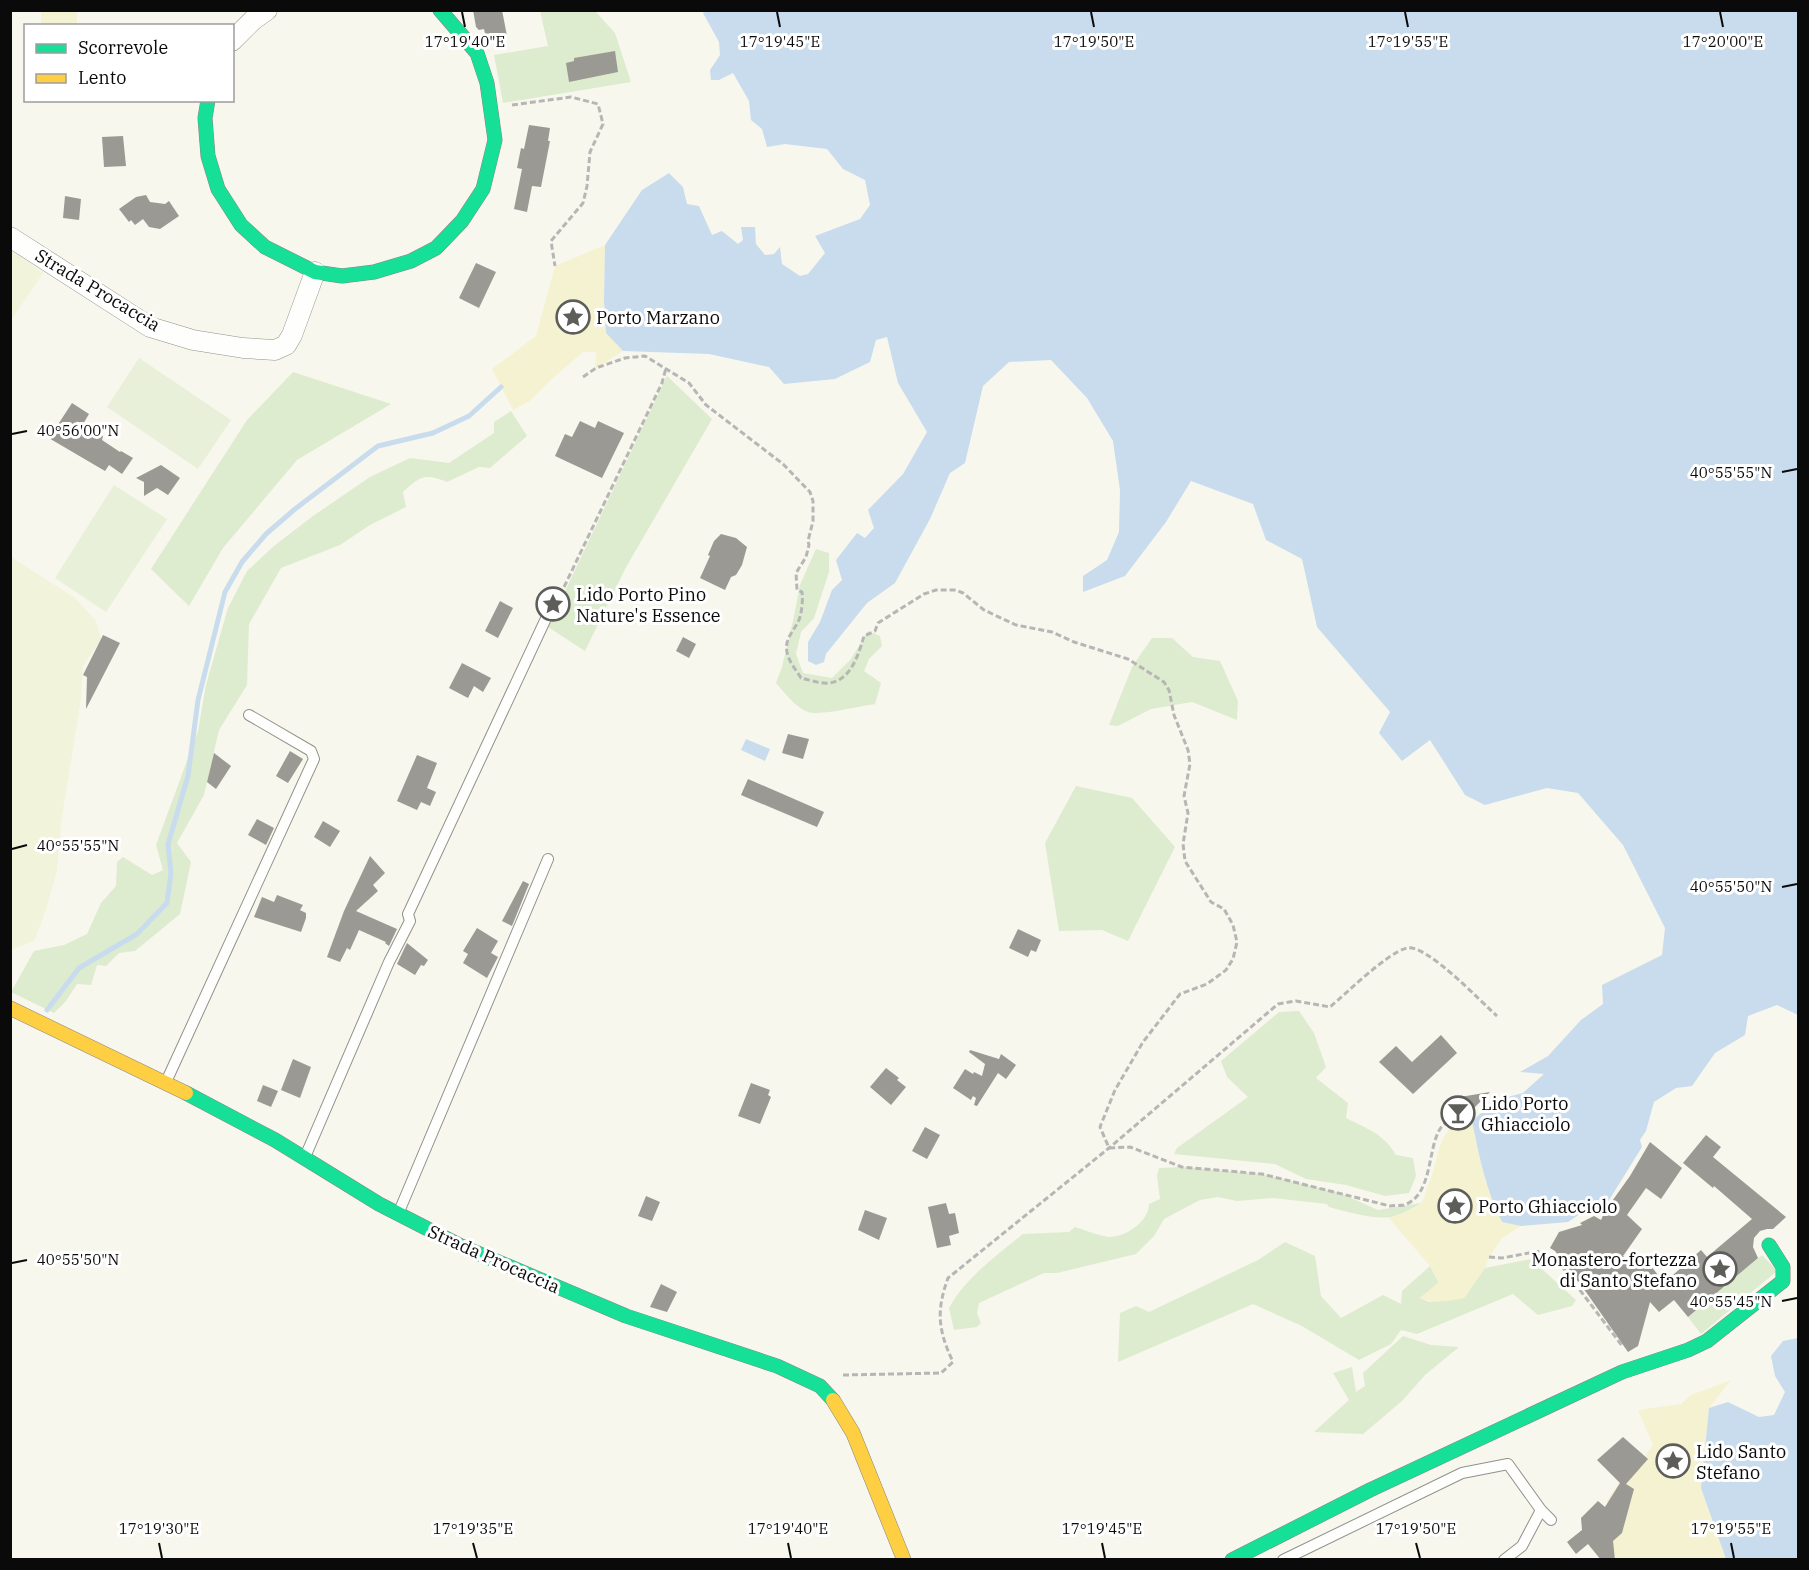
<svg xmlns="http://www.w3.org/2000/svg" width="1809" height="1570" font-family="'IBM Plex Serif',serif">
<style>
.farmland{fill:#f2f3db}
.green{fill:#ddebcf}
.sand{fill:#f5f2d1}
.pitch{fill:#e8f0d9}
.water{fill:#c8dcee}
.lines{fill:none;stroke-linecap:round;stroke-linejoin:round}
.stream{stroke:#c8dcee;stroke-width:5}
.building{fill:#9a9993}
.lane-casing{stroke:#91918c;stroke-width:12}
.street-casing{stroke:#91918c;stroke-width:21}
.fast-casing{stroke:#888783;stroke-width:15}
.slow-casing{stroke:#888783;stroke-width:15}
.path{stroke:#b7b6b5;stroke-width:3;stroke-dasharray:6 3;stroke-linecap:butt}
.lane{stroke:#fefefc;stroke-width:10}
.street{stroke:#fefefc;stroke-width:20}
.fast{stroke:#16e098;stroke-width:14}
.slow{stroke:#ffcf43;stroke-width:14}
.ticks{fill:none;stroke:#0a0a0a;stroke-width:2}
.labels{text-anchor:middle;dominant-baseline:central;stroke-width:6;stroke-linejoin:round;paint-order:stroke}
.street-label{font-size:18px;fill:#0a0a0a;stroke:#fff}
.poi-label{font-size:18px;fill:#0a0a0a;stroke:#fff;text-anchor:start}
.ticks-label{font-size:15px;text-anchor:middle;fill:#0a0a0a;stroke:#fff;stroke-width:6;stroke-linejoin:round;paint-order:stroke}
</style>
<rect width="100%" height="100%" fill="#f8f7ed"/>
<g class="farmland">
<polygon points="11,250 43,273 11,320"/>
<polygon points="11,557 75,598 96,621 101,639 83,666 81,699 61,823 57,871 47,906 35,940 11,950"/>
</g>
<g class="green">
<polygon points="540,11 595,11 615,33 631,82 503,103 494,55 548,46"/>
<polygon points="293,372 391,404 297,460 223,548 189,606 151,569 247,420"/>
<polygon points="667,376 712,419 625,569 585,651 548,627"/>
<path d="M511,411l16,25 -37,32 -11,-1 -32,15c-22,-9 -27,-6 -44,10l3,15 -36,18 -30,20 -59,23 -32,56 -2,61 -28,45 -15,65 -27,48 14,19 -11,52 -45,37 -16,2 -13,13 -9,-1 -6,20 -14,-1 -11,17 -12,12 -43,-21 23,-41 30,-6 23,-11 14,-31 15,-17 1,-24 6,-5 29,18 11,-5 -7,-25 42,-114 8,-46 22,-77 19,-37 27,-25 39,-30 57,-39 40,-19 39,5 45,-30v-11z"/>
<path d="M816,549l13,4v19l-15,46 -13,14 -5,22 7,19 29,5 19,-19 17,-28 12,5 2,10 -13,13 -5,12 17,12 -6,21c-15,2 -54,12 -67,8 -12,-4 -24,-20 -32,-29l6,-16 11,-46 7,-36z"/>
<polygon points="1152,638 1172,638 1193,657 1220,661 1238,701 1237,720 1192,702 1151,709 1118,726 1109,725 1132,667"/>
<polygon points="1076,786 1132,798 1175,847 1128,941 1102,930 1059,931 1045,843"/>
<path d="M1299,1011l15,22 12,34 -10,11 32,25 -2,15c21,11 37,15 50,37l17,3 3,18 -7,17 -24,3 -39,-11 -40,-6 -31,-15 -101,-10 3,-6 71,-51 -21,-20 -6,-16 58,-49z"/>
<path d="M1182,1167l80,7 78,19 38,17 43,-7c-9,6 -20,12 -30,14 -15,3 -48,-6 -62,-10l-2,-3 -54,-6 -36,3 -19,-4 -18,3 -36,19 -10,17 -18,18 -79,19h-13l-65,30 -2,10 4,10 -4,4 -23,3 -5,-22c17,-30 43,-49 69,-70l5,-4 46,-2 6,-5c10,3 22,8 33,10 16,1 41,-15 41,-33l11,-5 -3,-23 2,-8z"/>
<polygon points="1285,1242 1315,1256 1321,1296 1341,1318 1383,1295 1401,1304 1402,1291 1430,1266 1439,1283 1420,1298 1429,1302 1464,1298 1485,1268 1531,1259 1576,1300 1572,1306 1538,1315 1513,1294 1417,1334 1401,1330 1391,1344 1359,1360 1302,1326 1253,1304 1118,1362 1120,1313 1136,1306 1149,1312 1258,1260"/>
<polygon points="1762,1255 1777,1271 1701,1334 1688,1317"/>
<polygon points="1403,1336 1431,1345 1459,1347 1425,1375 1402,1401 1363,1434 1314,1432 1349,1400 1333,1373 1352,1367 1356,1392 1365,1386 1363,1373"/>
</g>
<g class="sand">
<polygon points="41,11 71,11 77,13 77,25 41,26"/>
<polygon points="605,245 604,301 606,333 623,351 595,369 596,352 583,352 554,377 530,401 513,410 492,369 536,336 555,266"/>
<path d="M1463,1116l9,5c7,35 14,69 30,101l19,4 -19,12 -13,19 -4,11 -21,30c-16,3 -29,6 -44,0l19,-16 -9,-16 -41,-48c10,-4 22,-7 31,-14 3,-3 5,-8 6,-13 14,-29 7,-53 37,-75z"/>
<polygon points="1731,1380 1709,1408 1701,1488 1726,1559 1618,1559 1611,1551 1607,1501 1623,1477 1629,1477 1653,1445 1638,1410 1681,1404 1691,1395"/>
</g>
<g class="pitch">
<polygon points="139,358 231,420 198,469 107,407"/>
<polygon points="114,485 167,519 106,612 55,578"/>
</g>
<g class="water">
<path d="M706,11h1092v1004l-21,-10 -29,11 -3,19 -30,18 -23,33 -16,2 -22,14 -8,29 -6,9 2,7 -36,58 -26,9 -12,8 -47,4 -19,-4c-16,-32 -23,-66 -30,-101l24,-21 27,-7 21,-19 -24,-2 28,-16 33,-36 22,-16 -1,-19 60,-30 3,-27 -42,-83 -45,-52 -31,-5 -62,17 -20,-10 -35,-55 -28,21 -23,-28 11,-21 -73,-85 -15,-68 -36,-19 -13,-36 -62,-23 -25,41 -41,54 -42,16v-16l24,-16 12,-28 1,-42 -7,-49 -26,-43 -36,-38 -42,2 -26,24 -18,77 -15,10 -20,46 -35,64 -28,20 -41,51 -2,8 -8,3 -8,-4v-19l12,-20 12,-32 10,-10 -6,-20 21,-27 8,5 9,-10 -6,-18 35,-36 24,-42 -29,-49 -11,-46 -11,3 -6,22 -35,17 -51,5 -15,-17 -60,-13 -86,-3 -17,-18 -2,-32 1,-56 37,-55 27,-17 14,14 4,17 12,2 13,29 10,-4 16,13 5,-4 -2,-13h14l1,17 9,11 9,-1 6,-7 2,17 18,12 8,-2 17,-21 -10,-17 45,-17 10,-14 -5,-25 -22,-11 -16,-20 -42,-5 -18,3 -5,-18 -11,-9 -2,-19 -16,-28 -14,7h-8l-1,-10 10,-15 -1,-13 -16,-29z"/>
<polygon points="746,739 770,749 765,761 741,750"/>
<polygon points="1798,1338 1798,1559 1726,1559 1701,1488 1709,1408 1728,1402 1759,1417 1774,1415 1785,1392 1775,1376 1771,1356 1783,1341"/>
</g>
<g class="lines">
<polyline class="stream" points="47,1010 79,968 137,934 167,903 171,873 168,844 188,776 198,700 225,592 242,562 266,534 295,509 378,446 433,433 469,416 501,387"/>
</g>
<g class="building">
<polygon points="473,10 502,10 507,36 486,38 484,29 479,30 476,27"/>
<polygon points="615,51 618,72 569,82 566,63 574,61 574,58"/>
<polygon points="529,125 550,128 548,141 550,141 541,187 532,186 527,212 514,209 522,169 517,168 521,148 524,149"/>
<polygon points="123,136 126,166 104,167 102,137"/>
<polygon points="146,195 150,202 165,204 169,201 179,216 160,229 149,227 143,219 135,225 131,220 129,222 119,209 136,197"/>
<polygon points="65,196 81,199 79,220 63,218"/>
<polygon points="476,263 496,272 479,308 459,298"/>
<polygon points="72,403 89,414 83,424 103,436 102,440 120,452 121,451 133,458 122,474 109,465 105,471 47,437 56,425 57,426"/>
<polygon points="580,421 595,428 598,421 624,433 602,478 555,456 565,434 572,437"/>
<polygon points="161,465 180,478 168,495 157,488 144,496 144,482 136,478"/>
<polygon points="721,534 736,538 747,547 742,565 736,575 731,577 725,590 700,578 710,556 708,555 714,541"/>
<polygon points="500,601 513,608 498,638 485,631"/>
<polygon points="103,635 120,643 86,709 87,677 83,675"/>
<polygon points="683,637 696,644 689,658 676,651"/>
<polygon points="462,663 491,678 483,692 474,686 468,698 449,688"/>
<polygon points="788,734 809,739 803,759 782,753"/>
<polygon points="290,751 303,759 288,783 276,776"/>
<polygon points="214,753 231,766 216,789 207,782"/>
<polygon points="417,755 437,763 427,788 436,792 430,806 421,802 417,810 397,801"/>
<polygon points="748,779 824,812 817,827 741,795"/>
<polygon points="257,819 274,828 266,845 248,835"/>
<polygon points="323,821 340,831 330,847 314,837"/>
<polygon points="370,856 385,873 373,885 378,891 356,911 397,929 389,946 385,943 386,942 359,930 350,950 347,948 340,962 327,957 344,911"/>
<polygon points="523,881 529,884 512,926 502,921"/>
<polygon points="277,895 303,905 300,910 306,913 306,918 301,932 254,917 262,897 274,902"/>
<polygon points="477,928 498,941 491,953 498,957 487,978 463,963 468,954 463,951"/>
<polygon points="1018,929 1041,940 1036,952 1031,950 1028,957 1009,948"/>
<polygon points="407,943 428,960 424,966 421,965 415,975 397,964"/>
<polygon points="1441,1035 1457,1053 1413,1094 1379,1062 1396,1046 1412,1062"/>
<polygon points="970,1050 999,1059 1001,1054 1016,1065 1006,1079 998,1073 977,1106 974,1105 976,1098 973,1096 971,1100 953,1088 965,1069 973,1074 974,1072 982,1076 985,1064 969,1052"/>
<polygon points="293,1059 311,1067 300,1098 281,1090"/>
<polygon points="886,1068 899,1078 897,1080 906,1087 891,1105 870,1087"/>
<polygon points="751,1083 770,1090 768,1095 771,1097 760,1124 738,1116"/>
<polygon points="263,1085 278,1091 271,1107 257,1101"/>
<polygon points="1490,1092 1468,1114 1454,1098"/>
<polygon points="925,1127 940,1135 927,1159 912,1151"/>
<polygon points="1706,1135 1721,1147 1713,1157 1786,1217 1773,1229 1767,1229 1760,1231 1754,1238 1753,1247 1758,1258 1688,1317 1674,1300 1659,1312 1650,1302 1638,1346 1628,1352 1586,1292 1555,1251 1550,1248 1559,1232 1582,1225 1580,1223 1594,1216 1601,1220 1605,1211 1630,1176 1650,1142 1682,1168 1661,1199 1646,1188 1627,1215 1642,1229 1623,1256 1633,1264 1642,1254 1664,1283 1701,1250 1707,1257 1752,1219 1714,1186 1713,1188 1683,1163"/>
<polygon points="646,1196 660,1202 652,1221 638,1216"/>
<polygon points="946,1203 949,1214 955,1213 959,1233 949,1236 951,1245 937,1248 928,1207"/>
<polygon points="865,1210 887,1218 879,1240 858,1230"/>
<polygon points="661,1284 677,1292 667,1312 650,1307"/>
<polygon points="1623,1437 1648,1459 1626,1484 1634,1489 1622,1533 1613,1541 1615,1560 1601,1560 1588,1544 1576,1554 1567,1542 1582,1530 1581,1518 1598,1501 1605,1507 1620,1483 1597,1460"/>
</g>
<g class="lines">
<defs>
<g id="lane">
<polyline points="166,1082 314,759 311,751 249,715"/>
<polyline points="305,1157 389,962 410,921 408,914 556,597"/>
<polyline points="398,1214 548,859"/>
<polyline points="1283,1560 1462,1473 1508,1464 1541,1510 1551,1520"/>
<polyline points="1504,1560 1522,1546 1541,1510"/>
</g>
<g id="street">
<polyline points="232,41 253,20 267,10"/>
<polyline points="10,237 150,327 193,340 243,348 275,350 286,345 292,335 315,272"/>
</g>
<g id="fast">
<polyline points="208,100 205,118 208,156 218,189 241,225 265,247 315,272 342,276 374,272 411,261 436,248 462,221 483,189 495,140 487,83 477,53 440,10"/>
<polyline points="186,1093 275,1140 379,1204 461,1246 626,1316 777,1366 820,1386 833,1400"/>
<polyline points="1232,1560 1370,1490 1622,1372 1688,1350 1707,1341 1783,1281 1783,1267 1769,1245"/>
</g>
<g id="slow">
<polyline points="10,1008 186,1093"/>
<polyline points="833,1400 853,1433 904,1560"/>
</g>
</defs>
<use href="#lane" class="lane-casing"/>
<use href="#street" class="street-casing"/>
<use href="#fast" class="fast-casing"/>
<use href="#slow" class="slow-casing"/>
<g class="path">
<polyline points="512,105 571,97 598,104 603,124 590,152 587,186 583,203 551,241 555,266"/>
<path d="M583,377l13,-9 29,-10 20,-2 44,27 17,22 77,59 27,28 3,9v20l-5,20 1,4 -3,12 -10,16 1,17 5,2c1,8 0,17 -2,25 -4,13 -16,20 -13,35 2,10 9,18 14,26 9,2 19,6 28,5 22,-2 30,-30 35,-47l11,-5 3,-8 46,-29 12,-4h20l7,3 21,17 32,15 36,7 22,10 54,17 36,23 5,8 5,25 14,35 2,14 -6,32 4,17 -5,31 2,17 26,41 13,7 9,16 4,17 -4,17 -7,11 -19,14 -27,10 -37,48 -28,48 -15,37 9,21 21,-1 52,20 80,7 128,32c4,-1 10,0 14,-1 29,-10 23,-55 36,-76 4,-6 13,-11 18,-16"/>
<polyline points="564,587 662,383 666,368"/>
<polyline points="1489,1257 1502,1258 1540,1251 1561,1265 1623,1347"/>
<path d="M843,1375l98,-2 12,-11c-15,-32 -17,-51 -5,-84l161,-130 169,-144 18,-3 34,6c18,-15 57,-54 77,-59 20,-4 74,54 90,68"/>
</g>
<use href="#lane" class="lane"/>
<use href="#street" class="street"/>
<use href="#fast" class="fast"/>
<use href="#slow" class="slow"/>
</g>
<path class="ticks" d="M462,12l3,15M777,12l3,15M1091,12l3,15M1405,12l3,15M1720,12l3,15M12,434l15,-3M1782,472l15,-3M12,849l15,-4M1782,887l15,-3M12,1263l15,-3M1782,1301l15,-3M159,1543l3,15M473,1543l4,15M788,1543l3,15M1102,1543l3,15M1416,1543l4,15M1731,1543l3,15"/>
<defs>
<symbol id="sight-ring" viewBox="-11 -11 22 22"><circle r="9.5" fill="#fff" stroke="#5d5d59" stroke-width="1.5"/><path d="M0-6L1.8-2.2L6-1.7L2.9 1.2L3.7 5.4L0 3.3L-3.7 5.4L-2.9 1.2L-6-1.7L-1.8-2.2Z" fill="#5d5d59"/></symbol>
<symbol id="bar-ring" viewBox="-11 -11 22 22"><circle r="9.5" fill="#fff" stroke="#5d5d59" stroke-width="1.5"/><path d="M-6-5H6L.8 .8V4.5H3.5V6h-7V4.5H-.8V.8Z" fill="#5d5d59"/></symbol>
</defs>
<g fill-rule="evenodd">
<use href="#sight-ring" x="554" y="298" width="38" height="38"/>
<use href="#sight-ring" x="534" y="585" width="38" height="38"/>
<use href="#bar-ring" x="1439" y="1094" width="38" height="38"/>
<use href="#sight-ring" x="1436" y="1187" width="38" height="38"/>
<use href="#sight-ring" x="1701" y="1250" width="38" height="38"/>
<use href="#sight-ring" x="1654" y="1442" width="38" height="38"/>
</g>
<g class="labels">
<g class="street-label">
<text transform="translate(98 290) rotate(31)">Strada Procaccia</text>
<text transform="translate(494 1259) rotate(24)">Strada Procaccia</text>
</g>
<g class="poi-label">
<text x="596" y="317">Porto Marzano</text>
<text x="576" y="594">Lido Porto Pino<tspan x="576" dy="21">Nature's Essence</tspan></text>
<text x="1481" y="1103">Lido Porto<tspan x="1481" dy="21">Ghiacciolo</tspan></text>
<text x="1478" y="1206">Porto Ghiacciolo</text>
<text x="1697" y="1259" text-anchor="end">Monastero-fortezza<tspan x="1697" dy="21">di Santo Stefano</tspan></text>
<text x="1696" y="1451">Lido Santo<tspan x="1696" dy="21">Stefano</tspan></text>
</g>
</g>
<g class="ticks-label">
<text x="465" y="47">17°19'40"E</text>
<text x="780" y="47">17°19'45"E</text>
<text x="1094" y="47">17°19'50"E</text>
<text x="1408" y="47">17°19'55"E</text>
<text x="1723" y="47">17°20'00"E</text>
<text x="78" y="436">40°56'00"N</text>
<text x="1731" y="478">40°55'55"N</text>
<text x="78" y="851">40°55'55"N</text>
<text x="1731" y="892">40°55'50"N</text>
<text x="78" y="1265">40°55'50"N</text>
<text x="1731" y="1307">40°55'45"N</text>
<text x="159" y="1534">17°19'30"E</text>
<text x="473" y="1534">17°19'35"E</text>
<text x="788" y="1534">17°19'40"E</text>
<text x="1102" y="1534">17°19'45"E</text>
<text x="1416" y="1534">17°19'50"E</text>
<text x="1731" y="1534">17°19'55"E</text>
</g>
<rect width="1809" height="1570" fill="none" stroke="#0a0a0a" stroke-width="24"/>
<rect x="24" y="24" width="210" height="78" fill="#ffffff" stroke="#9d9d9d" stroke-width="1.5"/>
<rect x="36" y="44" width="30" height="9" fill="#16e098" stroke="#9d9d9d" stroke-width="1.5"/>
<text x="78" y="54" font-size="18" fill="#0a0a0a">Scorrevole</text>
<rect x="36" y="74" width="30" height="9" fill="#ffcf43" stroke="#9d9d9d" stroke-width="1.5"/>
<text x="78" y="84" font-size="18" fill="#0a0a0a">Lento</text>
</svg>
